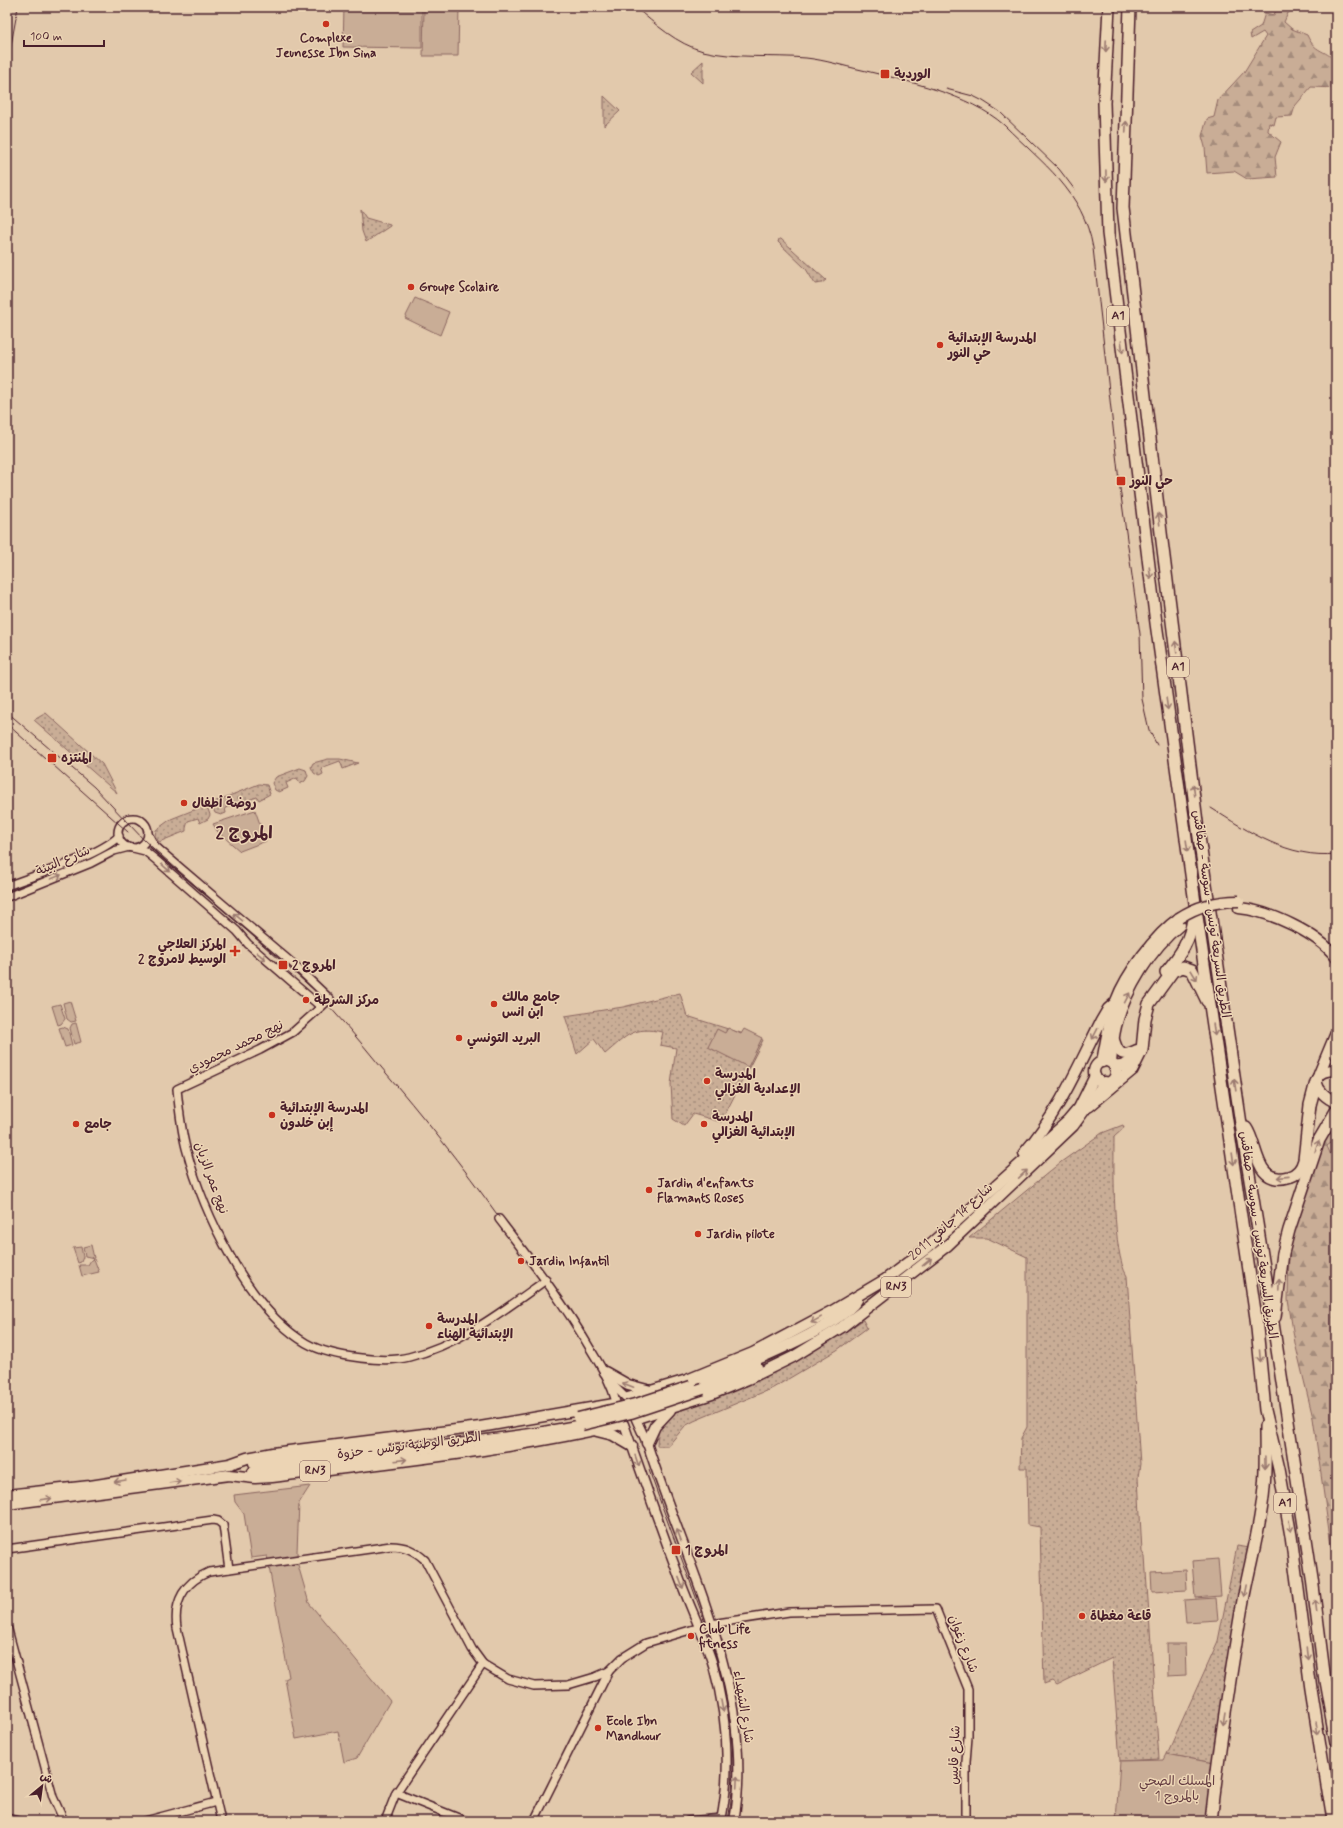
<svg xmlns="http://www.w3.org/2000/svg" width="1343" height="1828" font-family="Mynerve,'Playpen Sans Arabic',sans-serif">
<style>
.grass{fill:url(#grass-dots);stroke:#8a6660}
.forest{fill:url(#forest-firs);stroke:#8a6660}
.park{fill:#c9ad96;stroke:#8a6660}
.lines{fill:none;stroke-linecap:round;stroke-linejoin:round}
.tertiary-casing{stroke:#4a1f2b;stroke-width:10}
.secondary-casing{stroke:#4a1f2b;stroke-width:11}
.trunk-casing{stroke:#4a1f2b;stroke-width:13}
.motorway-casing{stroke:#4a1f2b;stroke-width:14}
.tertiary{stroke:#ecd4b4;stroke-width:7}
.secondary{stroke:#ecd4b4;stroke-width:8}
.trunk{stroke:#ecd4b4;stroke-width:10}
.motorway{stroke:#ecd4b4;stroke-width:11}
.tram{stroke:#4a1f2b;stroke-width:1}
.trunk-bridge-casing{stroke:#4a1f2b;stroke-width:13;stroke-linecap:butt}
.trunk-bridge{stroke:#ecd4b4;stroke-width:10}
.oneway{stroke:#9b7a70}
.poi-dot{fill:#c8321e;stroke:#ecd4b4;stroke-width:1.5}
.labels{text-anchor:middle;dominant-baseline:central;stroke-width:3;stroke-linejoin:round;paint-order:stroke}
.shield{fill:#ecd4b4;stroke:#7b5554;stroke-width:1}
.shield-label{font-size:12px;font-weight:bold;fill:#4a1f2b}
.poi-label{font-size:13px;font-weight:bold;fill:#4a1f2b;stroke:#ecd4b4;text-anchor:start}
.street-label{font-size:13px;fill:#4a1f2b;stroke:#ecd4b4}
.park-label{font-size:13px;fill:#633b40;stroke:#ecd4b4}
.district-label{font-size:17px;font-weight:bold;fill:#4a1f2b;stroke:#ecd4b4}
</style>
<defs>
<pattern id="grass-dots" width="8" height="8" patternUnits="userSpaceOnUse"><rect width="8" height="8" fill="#c9ad96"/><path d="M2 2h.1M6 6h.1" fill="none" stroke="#a58c7b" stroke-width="1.8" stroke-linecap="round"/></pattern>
<pattern id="forest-firs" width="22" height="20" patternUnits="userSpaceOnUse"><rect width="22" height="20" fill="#c9ad96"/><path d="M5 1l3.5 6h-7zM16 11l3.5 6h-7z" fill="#a58c7b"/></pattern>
</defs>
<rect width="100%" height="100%" fill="#e2c9ac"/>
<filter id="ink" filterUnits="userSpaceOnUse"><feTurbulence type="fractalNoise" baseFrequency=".025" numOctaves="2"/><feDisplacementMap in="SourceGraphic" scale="8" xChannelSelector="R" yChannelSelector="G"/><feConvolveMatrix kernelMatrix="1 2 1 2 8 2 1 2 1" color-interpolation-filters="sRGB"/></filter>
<g filter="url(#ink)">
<g class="grass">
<polygon points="703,61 703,83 691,72"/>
<polygon points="604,96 620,111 604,126"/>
<polygon points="360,209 366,218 390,225 390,226 366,242 362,231"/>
<polygon points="779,239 781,239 826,280 822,283 815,284 806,269 778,242"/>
<polygon points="46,713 102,764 117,793 34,720"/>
<polygon points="328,759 340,759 358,763 343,769 340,761 321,768 323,774 319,776 314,773 311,767 313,763"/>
<polygon points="300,768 306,770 308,776 305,781 300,784 297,778 286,783 288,788 279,792 275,790 272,783 276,777"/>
<polygon points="259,784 267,785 270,794 259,800 257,797 225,808 226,813 221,815 215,813 212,806 214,802"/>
<polygon points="201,807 208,809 210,815 208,819 200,823 198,818 188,821 186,828 186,831 159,842 155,836 156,830 171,819"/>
<path d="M680,993l7,23 76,24 -42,82 -28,-8 -9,12 -11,-7 -2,-35 5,-36 -16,-3 3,-13c-31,-6 -35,3 -58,22l-11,-15 -17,15 -12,-38 58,-9z"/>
<path d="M1123,1125l1,3 -10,9c0,31 -2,115 13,139l13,188 -2,13 4,75 3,5 14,202 -39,2 -8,-103 -55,27 -5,-4 -8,3 -4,-157 -12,-2 -1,-57h-7l1,-30 6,-11v-170l-40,-19h-18l92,-76 41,-29z"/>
<path d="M863,1320l4,8 -30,22 -64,38 -79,33 -9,5 -17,20h-11c0,-10 2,-20 10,-28 16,-15 64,-29 86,-38 38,-15 75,-37 110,-60z"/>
<polygon points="1237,1546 1250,1548 1213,1763 1167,1754 1218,1641"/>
</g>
<g class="forest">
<path d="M1277,7h20l-9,6 -4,9 8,7 15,6c8,18 17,14 29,26v27l-25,-1 -16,19 -3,10 -16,1 -2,8 -5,-2 -1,8 13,11 -6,15 2,20 -30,2 -13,-8 -27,2 -2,-26 -3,-11 5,-17 7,-2 4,-17 26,-28 22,-36 -3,-4 -12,7 -1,-6 11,-7 4,-13 9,2z"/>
<polygon points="1336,1115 1336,1139 1327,1146 1336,1167 1336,1580 1313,1418 1295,1343 1288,1300 1289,1246 1322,1144"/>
</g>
<g class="park">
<polygon points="344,7 422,7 422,48 343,47"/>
<polygon points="424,7 459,7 458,56 423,56"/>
<polygon points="415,298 449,312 440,335 405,318"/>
<polygon points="255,810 266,841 240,851 218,832 213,824"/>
<polygon points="70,1001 76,1021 71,1022 67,1019 63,1003"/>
<polygon points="60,1004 65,1019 61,1024 58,1025 52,1006"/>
<polygon points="76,1023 81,1042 74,1044 70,1028 72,1024"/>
<polygon points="63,1027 68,1029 72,1045 65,1047 59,1028"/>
<polygon points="728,1028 741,1034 744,1029 762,1038 748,1067 708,1047 717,1029 725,1033"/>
<polygon points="91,1245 94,1258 85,1256 83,1247"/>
<polygon points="81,1247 83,1257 81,1262 78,1263 73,1248"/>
<polygon points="94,1259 99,1272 82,1276 79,1265 88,1265 91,1260"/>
<polygon points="310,1486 299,1503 297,1552 298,1565 309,1603 390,1701 357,1758 344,1762 338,1731 296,1739 285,1679 289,1677 267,1556 251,1558 244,1514 235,1502 234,1495"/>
<polygon points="1218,1559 1221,1596 1195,1598 1192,1561"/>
<polygon points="1186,1570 1187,1590 1152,1592 1151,1572"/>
<polygon points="1216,1598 1218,1620 1186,1622 1184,1600"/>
<polygon points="1167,1644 1185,1644 1186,1675 1168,1676"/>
<polygon points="1167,1754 1213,1763 1206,1821 1116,1821 1120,1761 1164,1760"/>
</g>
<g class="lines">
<defs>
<g id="tertiary">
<circle cx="133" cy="833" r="15"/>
<path d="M148,834l6,11 9,8 128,109 39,37 -37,33 -33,18 -83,39c2,20 4,40 9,59 17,64 62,161 120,195 16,9 37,13 55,15 16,2 33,3 48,-1 52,-13 95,-47 137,-77"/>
<polyline points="133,848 145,851 156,860 237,931 248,944 321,1007"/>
<path d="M7,886c28,-11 92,-30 112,-50"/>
<polyline points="7,897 91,863 114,851 129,847"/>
<path d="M499,1219c33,43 65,84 92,131 10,17 20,32 25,52"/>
<polyline points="612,1384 626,1398"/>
<polyline points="7,1549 213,1520 218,1521 223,1525 229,1569"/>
<polyline points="7,1626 53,1797 64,1821"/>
<polyline points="396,1793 466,1821"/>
<polyline points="7,1818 18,1821"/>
<polyline points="145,1821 216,1802"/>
<path d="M221,1821l-44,-193c-4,-27 8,-46 32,-56l182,-26c14,0 23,4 34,14l47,89 11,15 25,15 26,7 34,-1 27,-8 14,-6 13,-13 24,-15 65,-19 78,-12 147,-3 32,80v48l-2,25v59"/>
<polyline points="385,1821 396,1793 483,1664"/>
<polyline points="534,1821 609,1671"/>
<polyline points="688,1821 722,1818"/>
</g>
<g id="secondary">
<path d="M636,1419l11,24c38,118 110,252 87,378"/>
<path d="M624,1424c17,48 34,97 52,145 11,32 27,64 37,96 14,50 18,105 8,156"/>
</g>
<g id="trunk">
<path d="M1239,908c31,3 78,25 97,49"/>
<path d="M1114,1040c5,15 8,17 23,10"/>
<circle cx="1105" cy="1072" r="11"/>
<path d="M1102,1062c4,-21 7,-42 14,-61 10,-27 39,-66 63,-83"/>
<path d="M1111,1063c1,-13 2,-25 5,-37 9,-35 35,-78 64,-101"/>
<path d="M1336,1070c-30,0 -21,24 0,32"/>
<polyline points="1319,1074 1336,1033"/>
<path d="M1024,1153c34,-39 54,-86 77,-132l7,-12 8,-7"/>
<polyline points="605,1372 628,1385 651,1391"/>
<path d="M698,1383c35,-13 140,-54 159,-83"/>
<polyline points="703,1389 757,1367"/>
<polyline points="628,1398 687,1380 753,1353 832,1311 886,1279 927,1248 1068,1121 1079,1108 1095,1076"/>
<polyline points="637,1418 712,1394 748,1379 793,1357 842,1327 948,1245 1073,1126 1105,1082"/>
<polyline points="597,1431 613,1435 632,1446"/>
<polyline points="647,1443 655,1426 670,1410"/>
<polyline points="254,1463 384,1446"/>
<polyline points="253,1472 538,1433 582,1425"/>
<polyline points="7,1495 90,1486 230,1464 247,1458 273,1453 480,1427 614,1404"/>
<path d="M7,1504l222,-29 26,3 17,-1c117,-15 235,-26 350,-53"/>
</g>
<g id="motorway">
<polyline points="1109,7 1104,103 1108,233 1156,623 1195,903 1256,1318 1265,1410 1279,1469 1291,1536 1311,1689 1332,1821"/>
<polyline points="1130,7 1123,208 1162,541 1198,830 1241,1124 1273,1323 1312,1578 1325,1681 1336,1742"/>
<path d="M1166,972c14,-17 25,-32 27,-55"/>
<path d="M1115,1067c10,0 16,-4 21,-13"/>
<polyline points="1089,1106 1132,1070 1142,1050 1145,1019 1149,1004 1173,971 1183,967 1192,970 1207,1001"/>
<path d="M1246,1128c12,17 9,58 42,49 9,-2 14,-9 16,-17l6,-55 6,-23"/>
<polyline points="1275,1317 1283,1253 1289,1230 1319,1140 1336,1111"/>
<path d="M1211,1821c8,-72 19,-144 31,-215 7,-40 19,-79 22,-119 2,-20 1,-41 1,-61"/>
</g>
</defs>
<use href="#tertiary" class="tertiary-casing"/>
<use href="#secondary" class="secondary-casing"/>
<use href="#trunk" class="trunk-casing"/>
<use href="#motorway" class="motorway-casing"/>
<use href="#tertiary" class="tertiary"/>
<use href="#secondary" class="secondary"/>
<use href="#trunk" class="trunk"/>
<use href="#motorway" class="motorway"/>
<g class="tram">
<path d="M635,7c20,17 42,37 68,44 33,8 69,4 103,7 19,2 37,8 56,12 45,11 107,24 142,55 39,39 79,66 89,123l26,233 21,153 2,65 7,31 8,15"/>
<polyline points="7,67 18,7"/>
<polyline points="946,89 973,96 983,101 1000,112 1059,169 1075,190"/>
<path d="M7,712l87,75 51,54 168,148c24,25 46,51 68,78 41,48 81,98 118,150"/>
<polyline points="7,724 128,832"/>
<path d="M1211,808c38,24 78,51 125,46"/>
<path d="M649,1470c13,37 27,74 41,111 30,81 54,153 38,240"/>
</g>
<defs>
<g id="trunk-bridge">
<path d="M1179,918c18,-12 38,-17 60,-17"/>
<polyline points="578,1418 639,1403 691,1386"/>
<polyline points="582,1425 631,1413 703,1389"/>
</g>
</defs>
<use href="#trunk-bridge" class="trunk-bridge-casing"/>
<use href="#trunk-bridge" class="trunk-bridge"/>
</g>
<defs><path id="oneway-shaft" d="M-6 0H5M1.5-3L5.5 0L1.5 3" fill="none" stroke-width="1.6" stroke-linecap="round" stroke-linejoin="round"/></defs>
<g class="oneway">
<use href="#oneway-shaft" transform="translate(1106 46) rotate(92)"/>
<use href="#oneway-shaft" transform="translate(1126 127) rotate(-87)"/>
<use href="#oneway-shaft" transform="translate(1106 176) rotate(89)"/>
<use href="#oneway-shaft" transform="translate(1122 347) rotate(83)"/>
<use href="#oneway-shaft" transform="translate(1159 519) rotate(-97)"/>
<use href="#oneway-shaft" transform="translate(1150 573) rotate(83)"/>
<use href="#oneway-shaft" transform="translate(1176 647) rotate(-97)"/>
<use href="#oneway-shaft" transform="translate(1167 704) rotate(82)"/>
<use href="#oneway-shaft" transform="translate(1194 790) rotate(-97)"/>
<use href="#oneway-shaft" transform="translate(1187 846) rotate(82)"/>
<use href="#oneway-shaft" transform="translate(166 868) rotate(41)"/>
<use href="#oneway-shaft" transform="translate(56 877) rotate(-22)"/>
<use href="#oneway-shaft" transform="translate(238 917) rotate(-140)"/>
<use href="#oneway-shaft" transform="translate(261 956) rotate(40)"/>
<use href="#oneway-shaft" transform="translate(1194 975) rotate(59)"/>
<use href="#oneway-shaft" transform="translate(1127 998) rotate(-63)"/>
<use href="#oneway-shaft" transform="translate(1214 1030) rotate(82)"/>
<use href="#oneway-shaft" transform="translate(1095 1034) rotate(117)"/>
<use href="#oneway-shaft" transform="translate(1235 1085) rotate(-98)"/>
<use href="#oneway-shaft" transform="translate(1317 1146) rotate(-71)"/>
<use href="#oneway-shaft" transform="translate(1233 1159) rotate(82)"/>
<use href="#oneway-shaft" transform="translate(1023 1174) rotate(-43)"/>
<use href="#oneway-shaft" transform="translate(1283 1177) rotate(174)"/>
<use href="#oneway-shaft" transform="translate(927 1262) rotate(-40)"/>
<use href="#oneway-shaft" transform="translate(1279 1285) rotate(-88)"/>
<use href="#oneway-shaft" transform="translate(816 1320) rotate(151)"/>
<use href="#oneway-shaft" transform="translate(1260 1356) rotate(85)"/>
<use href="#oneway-shaft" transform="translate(628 1385) rotate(-159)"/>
<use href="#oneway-shaft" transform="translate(401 1460) rotate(-7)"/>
<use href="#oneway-shaft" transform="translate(637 1461) rotate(71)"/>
<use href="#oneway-shaft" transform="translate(1265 1463) rotate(89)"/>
<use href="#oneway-shaft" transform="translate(120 1481) rotate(171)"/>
<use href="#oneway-shaft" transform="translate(175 1482) rotate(-7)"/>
<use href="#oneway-shaft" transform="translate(46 1499) rotate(-7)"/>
<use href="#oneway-shaft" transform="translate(1290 1526) rotate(80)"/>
<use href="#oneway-shaft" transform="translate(679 1535) rotate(-111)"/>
<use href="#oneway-shaft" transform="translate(681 1583) rotate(69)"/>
<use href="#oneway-shaft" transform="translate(1245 1591) rotate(101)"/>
<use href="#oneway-shaft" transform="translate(1316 1606) rotate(-97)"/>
<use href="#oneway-shaft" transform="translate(1307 1654) rotate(83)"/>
<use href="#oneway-shaft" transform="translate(722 1706) rotate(80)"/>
<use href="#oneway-shaft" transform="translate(1224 1719) rotate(99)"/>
<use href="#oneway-shaft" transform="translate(1317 1728) rotate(81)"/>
<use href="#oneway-shaft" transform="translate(737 1782) rotate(-87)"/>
</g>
</g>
<g class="poi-dot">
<circle cx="326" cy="24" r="4"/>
<rect x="880" y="69" width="10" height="10" rx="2"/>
<circle cx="411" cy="287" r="4"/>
<circle cx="940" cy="345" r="4"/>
<rect x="1116" y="476" width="10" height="10" rx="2"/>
<rect x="47" y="753" width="10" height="10" rx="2"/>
<circle cx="184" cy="803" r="4"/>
<path d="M233 945h4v4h4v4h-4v4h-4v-4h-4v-4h4z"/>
<rect x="278" y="960" width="10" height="10" rx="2"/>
<circle cx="306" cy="1000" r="4"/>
<circle cx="494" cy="1004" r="4"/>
<circle cx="459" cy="1038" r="4"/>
<circle cx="707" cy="1081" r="4"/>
<circle cx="272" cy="1115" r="4"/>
<circle cx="76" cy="1124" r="4"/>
<circle cx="704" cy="1124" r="4"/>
<circle cx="649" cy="1190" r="4"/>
<circle cx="698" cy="1234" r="4"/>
<circle cx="521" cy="1261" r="4"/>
<circle cx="429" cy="1326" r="4"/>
<rect x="671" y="1545" width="10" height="10" rx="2"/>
<circle cx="1082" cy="1616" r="4"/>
<circle cx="691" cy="1636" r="4"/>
<circle cx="598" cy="1728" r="4"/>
</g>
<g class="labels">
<g class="shield">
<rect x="1107" y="306" width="22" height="20" rx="3"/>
<rect x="1167" y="657" width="22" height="20" rx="3"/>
<rect x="881" y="1277" width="30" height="20" rx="3"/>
<rect x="300" y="1461" width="30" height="20" rx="3"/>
<rect x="1274" y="1493" width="22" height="20" rx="3"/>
</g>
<g class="shield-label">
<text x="1118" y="316">A1</text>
<text x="1178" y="667">A1</text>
<text x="896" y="1287">RN3</text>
<text x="315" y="1471">RN3</text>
<text x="1285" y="1503">A1</text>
</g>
<g class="poi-label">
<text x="326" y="38" text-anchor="middle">Complexe<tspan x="326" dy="15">Jeunesse Ibn Sina</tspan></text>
<text x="894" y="74">الوردية</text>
<text x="419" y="287">Groupe Scolaire</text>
<text x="948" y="338">المدرسة الإبتدائية<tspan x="948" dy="15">حي النور</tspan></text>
<text x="1130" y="481">حي النور</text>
<text x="61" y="758">المنتزه</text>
<text x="192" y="803">روضة أطفال</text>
<text x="226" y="944" text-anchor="end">المركز العلاجي<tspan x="226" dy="15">الوسيط لامروج 2</tspan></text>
<text x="292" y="965">المروج 2</text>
<text x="502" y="997">جامع مالك<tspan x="502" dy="15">ابن انس</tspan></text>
<text x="314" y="1000">مركز الشرطة</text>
<text x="467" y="1038">البريد التونسي</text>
<text x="715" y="1074">المدرسة<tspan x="715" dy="15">الإعدادية الغزالي</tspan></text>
<text x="280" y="1108">المدرسة الإبتدائية<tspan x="280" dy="15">إبن خلدون</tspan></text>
<text x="712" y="1117">المدرسة<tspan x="712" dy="15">الإبتدائية الغزالي</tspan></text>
<text x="84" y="1124">جامع</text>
<text x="657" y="1183">Jardin d'enfants<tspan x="657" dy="15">Flamants Roses</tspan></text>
<text x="706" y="1234">Jardin pilote</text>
<text x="529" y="1261">Jardin Infantil</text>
<text x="437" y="1319">المدرسة<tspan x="437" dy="15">الإبتدائية الهناء</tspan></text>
<text x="685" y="1550">المروج 1</text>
<text x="1090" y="1616">قاعة مغطاة</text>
<text x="699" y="1629">Club Life<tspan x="699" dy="15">fitness</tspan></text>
<text x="606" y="1721">Ecole Ibn<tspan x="606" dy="15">Mandhour</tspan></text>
</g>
<g class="street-label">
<text transform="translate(63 861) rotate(-23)">شارع البيئة</text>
<text transform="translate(1211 914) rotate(82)">الطريق السريعة تونس - سوسة - صفاقس</text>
<text transform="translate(236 1047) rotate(-26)">نهج محمد محمودي</text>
<text transform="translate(211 1178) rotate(70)">نهج عمر الزيان</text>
<text transform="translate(951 1222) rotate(-42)">شارع 14 جانفي 2011</text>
<text transform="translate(1258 1235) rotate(82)">الطريق السريعة تونس - سوسة - صفاقس</text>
<text transform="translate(409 1446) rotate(-7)">الطريق الوطنية تونس - حزوة</text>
<text transform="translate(963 1644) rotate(69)">شارع زغوان</text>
<text transform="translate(743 1707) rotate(81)">شارع الشهداء</text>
<text transform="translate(955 1755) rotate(-88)">شارع قابس</text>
</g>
<g class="park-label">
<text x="1177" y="1781">المسلك الصحي<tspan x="1177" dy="15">بالمروج 1</tspan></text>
</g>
<g class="district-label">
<text x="244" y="833">المروج 2</text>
</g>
</g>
<rect width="1343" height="1828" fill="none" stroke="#ecd4b4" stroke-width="24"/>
<rect x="12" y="12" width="1319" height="1804" fill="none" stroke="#4a1f2b" stroke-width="1.5" filter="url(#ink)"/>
<g transform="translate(42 1786) rotate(29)" stroke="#ecd4b4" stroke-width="3" paint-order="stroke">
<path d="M0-3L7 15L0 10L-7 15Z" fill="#4a1f2b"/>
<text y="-6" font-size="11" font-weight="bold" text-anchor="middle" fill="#4a1f2b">ش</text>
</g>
<path d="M24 40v6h80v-6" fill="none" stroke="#4a1f2b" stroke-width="2"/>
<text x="30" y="40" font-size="12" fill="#4a1f2b" stroke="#ecd4b4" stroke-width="3" paint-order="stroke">100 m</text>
</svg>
